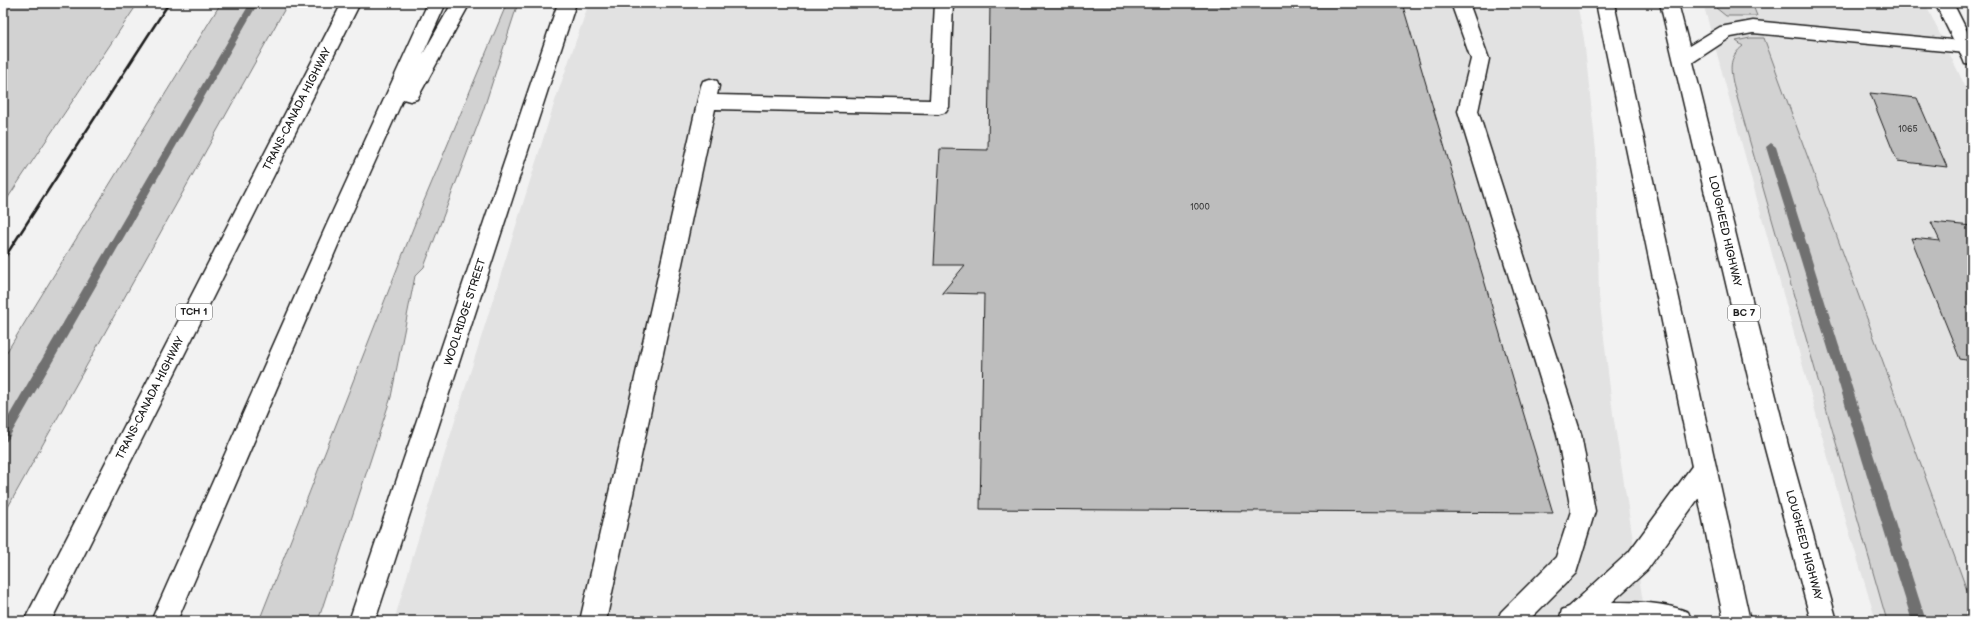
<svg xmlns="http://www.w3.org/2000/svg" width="1975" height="624" font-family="'Balsamiq Sans',sans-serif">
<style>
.built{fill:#e2e2e2}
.green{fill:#d2d2d2;stroke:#777}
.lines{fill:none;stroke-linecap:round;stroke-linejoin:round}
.stream{fill:#707070;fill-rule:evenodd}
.building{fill:#bdbdbd;stroke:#1c1c1c}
.minor-casing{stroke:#1c1c1c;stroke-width:3}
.major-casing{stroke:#1c1c1c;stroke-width:3}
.highway-casing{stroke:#1c1c1c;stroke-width:3}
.minor{fill:#fff;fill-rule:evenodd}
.major{fill:#fff;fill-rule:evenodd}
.highway{fill:#fff;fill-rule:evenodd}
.rail{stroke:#1c1c1c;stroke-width:2.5}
.labels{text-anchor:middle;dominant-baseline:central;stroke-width:3;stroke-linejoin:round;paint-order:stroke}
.number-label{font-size:9px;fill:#444}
.shield{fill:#fff;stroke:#606060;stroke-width:1}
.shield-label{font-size:10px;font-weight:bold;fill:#1c1c1c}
.street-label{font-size:11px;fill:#1c1c1c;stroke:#fff}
</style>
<rect width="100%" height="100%" fill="#f2f2f2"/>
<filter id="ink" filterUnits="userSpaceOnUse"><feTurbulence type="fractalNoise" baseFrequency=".025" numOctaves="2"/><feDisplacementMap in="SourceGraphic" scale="8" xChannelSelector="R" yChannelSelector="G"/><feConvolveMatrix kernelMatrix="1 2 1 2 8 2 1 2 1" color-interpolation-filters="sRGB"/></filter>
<g filter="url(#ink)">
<g class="built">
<polygon points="589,3 1577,3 1584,39 1596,151 1599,296 1613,414 1646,621 394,621 415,549 555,101"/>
<polygon points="1703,3 1925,3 1966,88 1972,108 1972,621 1876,621 1840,501"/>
</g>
<g class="green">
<polygon points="3,3 138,3 3,205"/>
<polygon points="221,3 288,3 3,516 3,358"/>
<polygon points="507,3 518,3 483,111 424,267 415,276 391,397 318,621 259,621 421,208"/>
<polygon points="1710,3 1752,3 1757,16 1726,16"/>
<path d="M1750,38h14l208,566v17h-85l-154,-538c-3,-16 -4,-26 10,-37l-7,-5z"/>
</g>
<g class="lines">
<g class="stream">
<polygon points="250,3 258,3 7,441 3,442 3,426"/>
<polygon points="1771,143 1776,147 1926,621 1912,621 1766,147"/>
</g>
</g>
<g class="building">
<polygon points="990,3 1402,3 1553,513 980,509 984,294 942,293 965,265 934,265 940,149 988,150"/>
<polygon points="1870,93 1917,98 1947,167 1897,161"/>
<polygon points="1931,222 1972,226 1972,361 1960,359 1911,238 1940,241"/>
</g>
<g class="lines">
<defs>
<g id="minor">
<polygon points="558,3 576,3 375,621 349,621"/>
<polygon points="935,3 953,3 949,107 946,112 939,114 715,109 606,621 580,621 701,86 703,81 710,79 717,81 719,86 717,95 930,100"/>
<polygon points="1451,3 1469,3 1489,59 1478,111 1581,434 1595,511 1576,573 1528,621 1497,621 1501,612 1556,557 1571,511 1557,434 1458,111 1471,59"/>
<polygon points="1935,3 1953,3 1972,41 1972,65 1965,64 1963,59"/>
<path d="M1704,459l9,3 3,8 -3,8 -66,92 -35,32c26,0 52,0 76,10l4,9h-133l3,-11 7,-3 60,-55 66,-90z"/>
</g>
<g id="major">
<polygon points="1596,3 1614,3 1750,621 1724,621"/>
<polygon points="1660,3 1678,3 1689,46 1720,27 1753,21 1972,42 1972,52 1966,53 1753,33 1731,37 1693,62 1788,445 1837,621 1811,621 1764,445"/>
</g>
<g id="highway">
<polygon points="342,3 360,3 51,621 24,621"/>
<polygon points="428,3 446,3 423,54 452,3 470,3 417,99 410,101 403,99 347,224 177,621 151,621 327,224"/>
</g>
</defs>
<use href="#minor" class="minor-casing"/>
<use href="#major" class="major-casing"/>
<use href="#highway" class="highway-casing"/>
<use href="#minor" class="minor"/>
<use href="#major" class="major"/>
<use href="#highway" class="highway"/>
<polyline class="rail" points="3,260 169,3"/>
</g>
</g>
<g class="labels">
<g class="number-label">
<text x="1908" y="129">1065</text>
<text x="1200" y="207">1000</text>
</g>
<g class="shield">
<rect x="176" y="304" width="36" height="16" rx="3"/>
<rect x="1728" y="305" width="32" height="16" rx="3"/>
</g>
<g class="shield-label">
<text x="194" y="312">TCH 1</text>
<text x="1744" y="313">BC 7</text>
</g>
<g class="street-label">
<text transform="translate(297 109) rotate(-63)">TRANS-CANADA HIGHWAY</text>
<text transform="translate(1725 231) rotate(77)">LOUGHEED HIGHWAY</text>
<text transform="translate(465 312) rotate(-72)">WOOLRIDGE STREET</text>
<text transform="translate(150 398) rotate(-63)">TRANS-CANADA HIGHWAY</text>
<text transform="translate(1804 545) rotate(75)">LOUGHEED HIGHWAY</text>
</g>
</g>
<rect width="1975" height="624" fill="none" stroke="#fff" stroke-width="16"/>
<rect x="8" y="8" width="1959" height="608" fill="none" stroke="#1c1c1c" stroke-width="1.5" filter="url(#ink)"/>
</svg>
